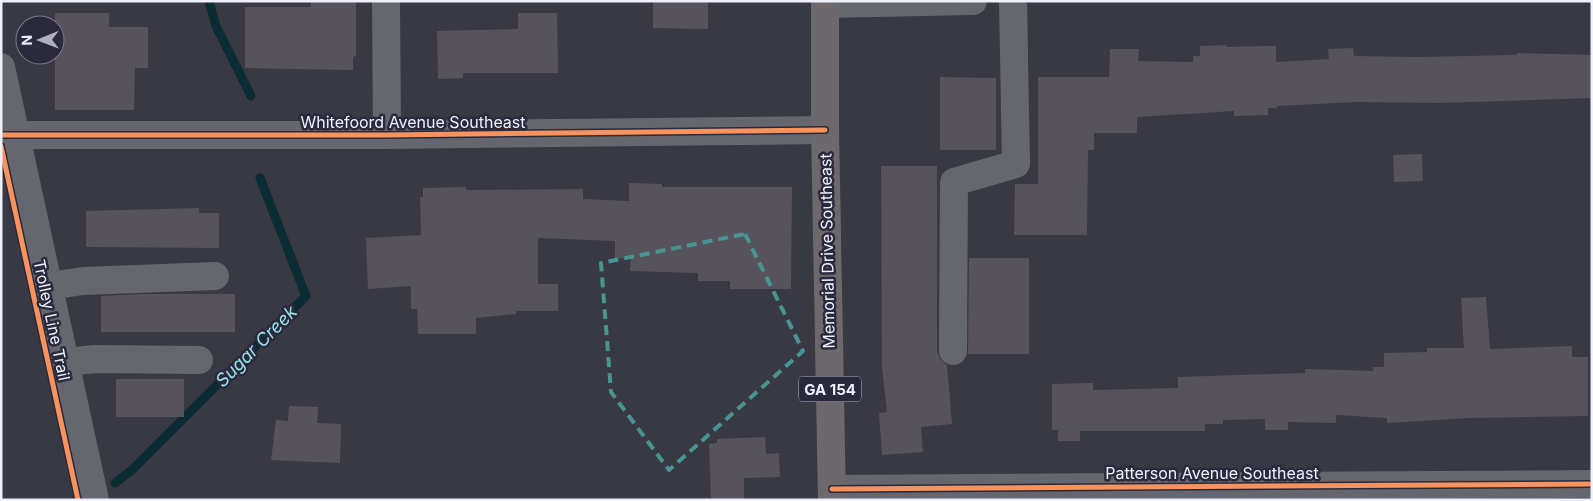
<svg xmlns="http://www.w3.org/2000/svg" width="1593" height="501" font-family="Inter,sans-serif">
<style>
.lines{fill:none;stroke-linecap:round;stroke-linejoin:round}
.stream{stroke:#0b2c32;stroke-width:9}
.building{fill:#57535d}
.minor{stroke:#66666e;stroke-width:28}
.major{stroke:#6c686c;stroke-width:28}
.cycleway-casing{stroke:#2b2a3d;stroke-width:8}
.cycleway{stroke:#f8935d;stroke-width:5}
.marked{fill:none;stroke:#479492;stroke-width:4;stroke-dasharray:10 6;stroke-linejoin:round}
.labels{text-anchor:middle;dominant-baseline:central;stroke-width:5;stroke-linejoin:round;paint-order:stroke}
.shield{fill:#2b2a3d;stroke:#b5b5c3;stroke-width:1}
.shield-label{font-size:15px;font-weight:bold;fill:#f0f0fd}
.street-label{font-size:16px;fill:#f0f0fd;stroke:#2b2a3d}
.water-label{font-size:18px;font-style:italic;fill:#9be1ec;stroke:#2b2a3d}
</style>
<rect width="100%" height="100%" fill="#393944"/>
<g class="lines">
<g class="stream">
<polyline points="209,1 216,26 251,96"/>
<polyline points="115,483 132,470 306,296 260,178"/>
</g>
</g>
<g class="building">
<polygon points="311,1 356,1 356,56 353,57 353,70 245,68 245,7 311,7"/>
<polygon points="653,1 708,1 708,29 653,28"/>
<polygon points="55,13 109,13 109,27 148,27 148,68 135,68 134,110 55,110"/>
<polygon points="518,13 557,13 558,73 463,73 463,78 438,79 437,31 518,29"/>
<polygon points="1226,45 1226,47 1276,46 1276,62 1329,59 1328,49 1353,48 1354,56 1416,57 1517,55 1517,53 1592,55 1592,98 1440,103 1355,102 1277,106 1277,108 1268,108 1268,115 1234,116 1234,111 1137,117 1137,133 1094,133 1094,150 1088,150 1087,235 1014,235 1015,184 1038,184 1038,77 1109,77 1110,49 1139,49 1138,61 1193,62 1193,56 1200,56 1200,46"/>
<polygon points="940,77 996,78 996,150 940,150"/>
<polygon points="1422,154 1423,181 1394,182 1393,155"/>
<polygon points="881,166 937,166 937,351 940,359 947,365 952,424 921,427 923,452 882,455 879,413 887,412 882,367"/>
<polygon points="629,183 662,184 662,187 792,187 791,289 730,289 730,281 698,281 698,273 630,271 631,259 615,258 615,241 538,238 538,284 558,284 558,311 516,311 516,314 476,318 476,334 418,334 417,309 411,309 411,286 368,289 366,238 421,235 420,197 423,197 423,188 466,187 466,190 583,189 583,199 629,201"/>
<polygon points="199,208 199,213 219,213 219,248 86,247 86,211"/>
<polygon points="969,258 1029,258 1029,354 968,354"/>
<polygon points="142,294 235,294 235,332 101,332 101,296"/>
<polygon points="1486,297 1490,349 1572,346 1572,357 1588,357 1588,416 1469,418 1387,423 1387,418 1336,415 1336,423 1288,422 1288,430 1265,430 1265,419 1223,420 1223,424 1205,424 1205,431 1080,431 1080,441 1058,441 1058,430 1052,430 1052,384 1093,383 1093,390 1178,388 1178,377 1305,373 1305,369 1373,371 1373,367 1384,367 1384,353 1427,352 1427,348 1464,348 1461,298"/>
<rect x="116" y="379" width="68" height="38"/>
<polygon points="289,406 318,407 317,423 341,424 340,463 271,460 276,420 288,421"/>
<polygon points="765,437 766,454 779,453 780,477 744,478 744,500 711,500 709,444 717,443 717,439"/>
</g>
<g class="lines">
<g class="minor">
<polyline points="386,1 387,135"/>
<polyline points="825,4 973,1"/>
<polyline points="1,67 95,500"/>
<polyline points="1,135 387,135 825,130"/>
<polyline points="49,286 83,281 215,276"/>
<polyline points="953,351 954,182 1016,164 1013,1"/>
<polyline points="66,362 95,359 199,360"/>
<polyline points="832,489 1592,484"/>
</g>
<polyline class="major" points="825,1 825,130 832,500"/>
<defs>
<g id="cycleway">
<polyline points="1,135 387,135 825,130"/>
<polyline points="1,146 78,500"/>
<polyline points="832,489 1592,484"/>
</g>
</defs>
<use href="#cycleway" class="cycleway-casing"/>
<use href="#cycleway" class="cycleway"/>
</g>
<path class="marked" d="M745,234l58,117 -134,119 -58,-78 -10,-129z"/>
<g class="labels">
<rect class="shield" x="799" y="376.5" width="62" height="25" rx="4"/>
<g class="shield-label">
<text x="830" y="389">GA 154</text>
</g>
<g class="street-label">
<text x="413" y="122">Whitefoord Avenue Southeast</text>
<text transform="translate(827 251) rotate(-91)">Memorial Drive Southeast</text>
<text transform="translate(52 320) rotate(78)">Trolley Line Trail</text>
<text x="1212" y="473">Patterson Avenue Southeast</text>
</g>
<g class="water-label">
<text transform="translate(256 346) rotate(-45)">Sugar Creek</text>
</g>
</g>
<rect width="1593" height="501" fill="none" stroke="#f0f0fd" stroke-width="5"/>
<g transform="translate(40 40) rotate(269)"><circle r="24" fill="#2b2a3d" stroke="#7a798a"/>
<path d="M0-4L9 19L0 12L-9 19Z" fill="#b0b0bc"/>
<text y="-8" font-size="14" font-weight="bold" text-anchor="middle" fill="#f0f0fd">N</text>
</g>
</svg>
